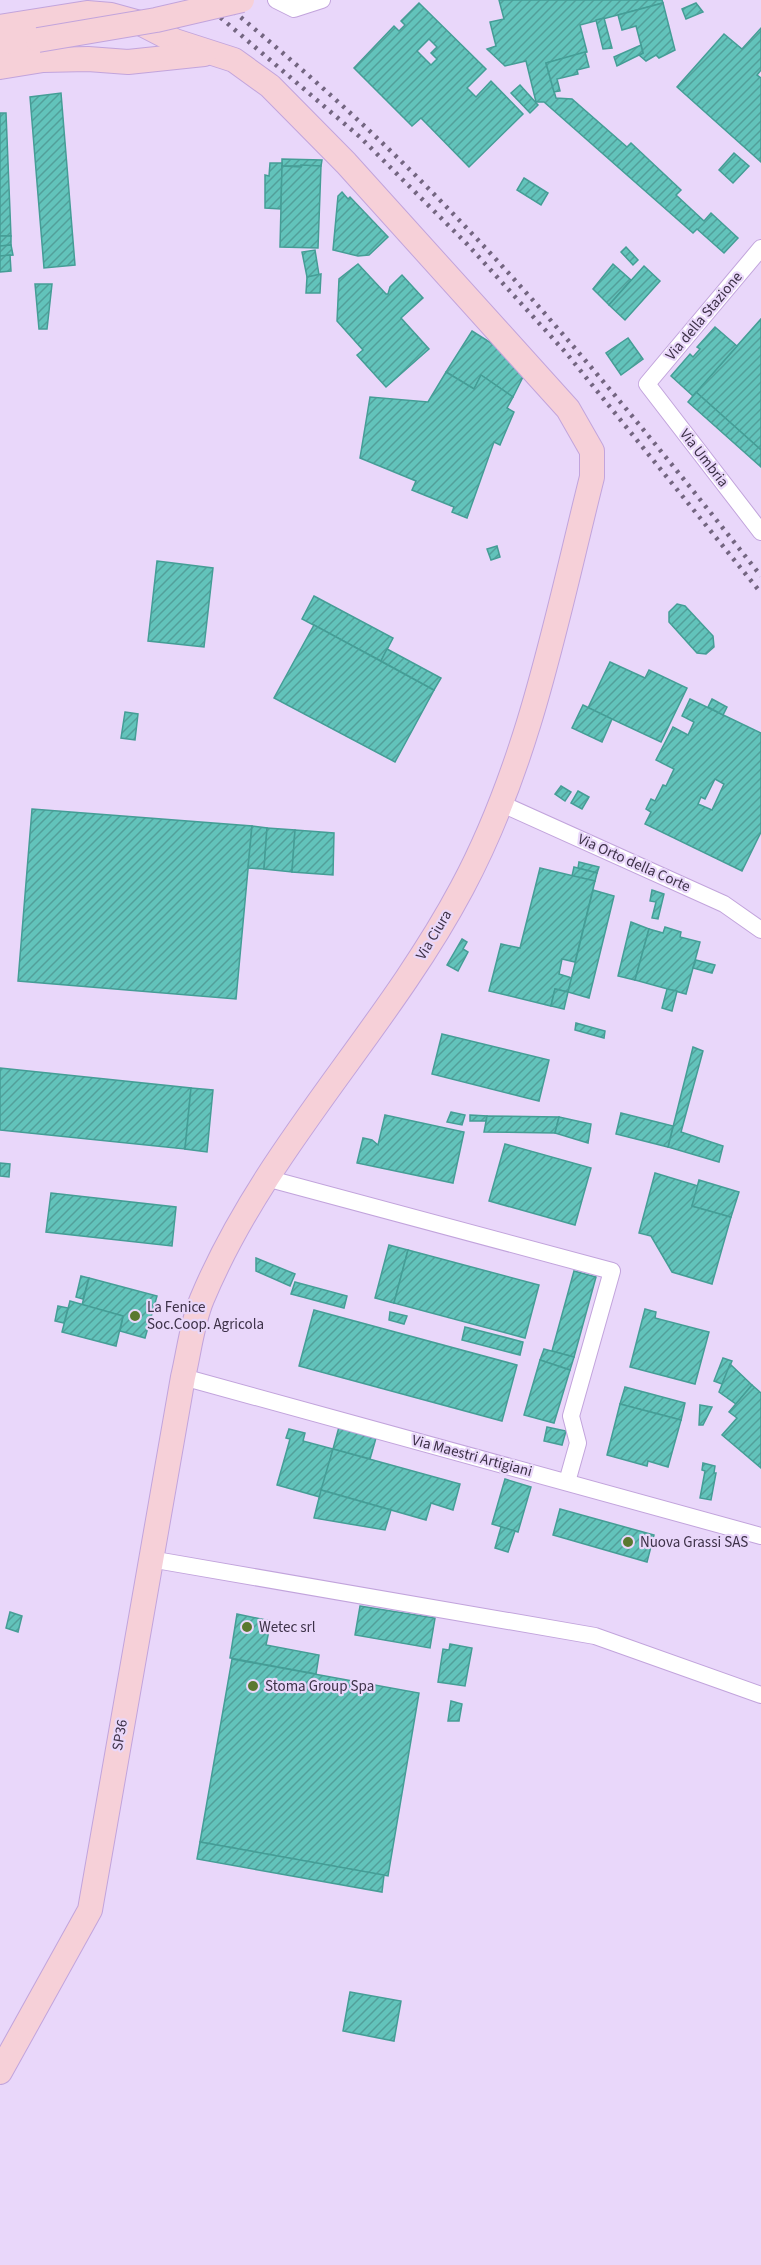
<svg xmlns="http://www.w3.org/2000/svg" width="761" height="2265" font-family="'Source Sans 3',sans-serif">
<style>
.building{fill:url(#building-hatch);stroke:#459d96;stroke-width:1.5;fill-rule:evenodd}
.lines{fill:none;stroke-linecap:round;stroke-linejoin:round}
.street-casing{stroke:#c2a4dc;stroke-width:18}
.secondary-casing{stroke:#c2a4dc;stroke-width:26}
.street{stroke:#fff;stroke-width:16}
.secondary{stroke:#f6d0d8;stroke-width:24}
.rail{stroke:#736580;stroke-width:4.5;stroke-dasharray:3 6;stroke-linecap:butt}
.secondary-bridge-casing{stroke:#c2a4dc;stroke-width:26;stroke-linecap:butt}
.secondary-bridge{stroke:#f6d0d8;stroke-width:24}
.poi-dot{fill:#5a792f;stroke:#e9d7fa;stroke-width:2}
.labels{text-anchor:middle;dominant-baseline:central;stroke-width:4.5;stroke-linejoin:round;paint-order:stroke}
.street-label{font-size:15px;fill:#3d3148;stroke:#e9d7fa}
.poi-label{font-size:15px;fill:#3d3148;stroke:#e9d7fa;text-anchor:start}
</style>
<defs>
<pattern id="building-hatch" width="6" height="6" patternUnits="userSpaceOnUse" patternTransform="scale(1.5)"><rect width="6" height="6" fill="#62c3bb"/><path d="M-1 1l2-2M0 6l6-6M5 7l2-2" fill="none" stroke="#529f9a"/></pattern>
</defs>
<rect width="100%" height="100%" fill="#e9d7fa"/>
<g class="building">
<polygon points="499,0 662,0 663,3 580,25 587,52 546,63 556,98 572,99 627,147 631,143 681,190 676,195 704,221 711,213 738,238 724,253 697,229 693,233 544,102 536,102 526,61 505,66 487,49 496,46 490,22 504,19"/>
<path d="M419,3l67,66 -19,19 9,9 15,-16 32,33 -54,53 -48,-49 -9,8 -58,-58 40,-42 5,5 6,-6 -4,-4zM429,39l8,8 -6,6 6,6 -6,6 -14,-14z"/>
<polygon points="663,3 675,50 659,58 656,55 646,61 639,55 643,53 636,26 622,30 618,15"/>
<polygon points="696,3 703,12 686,19 682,9"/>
<polygon points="604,18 612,48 603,49 596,20"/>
<polygon points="761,28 761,70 757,75 761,78 761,162 677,87 724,34 742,49"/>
<polygon points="641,45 643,53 617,66 614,57"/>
<polygon points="585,52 589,67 577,70 578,74 557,79 560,91 554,92 546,63"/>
<polygon points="520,85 538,105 530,113 511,93"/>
<polygon points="61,93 75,265 44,268 30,97"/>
<polygon points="0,113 6,113 11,236 0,236"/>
<polygon points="734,153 749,166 733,183 719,170"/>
<polygon points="282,159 322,160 321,166 282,166"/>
<polygon points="270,163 282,163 281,209 265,208 265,175 269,176"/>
<polygon points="301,165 321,166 318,248 280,247 282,166 301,167"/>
<polygon points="524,178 548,193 541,205 517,190"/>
<polygon points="342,192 348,199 350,197 388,237 369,255 358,256 333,250 338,196"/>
<polygon points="0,236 11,236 11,245 0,246"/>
<polygon points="11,245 13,255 0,256 0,246"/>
<polygon points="626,247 638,260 633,265 621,252"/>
<polygon points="315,250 319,275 307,277 302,252"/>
<polygon points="10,255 11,271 0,272 0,256"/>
<polygon points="358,264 386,294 388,294 390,287 402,275 423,298 401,318 429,349 386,387 357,355 363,350 337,321 339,279"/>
<polygon points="613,264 631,280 609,305 593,289"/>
<polygon points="644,266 660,281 625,320 609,305"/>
<polygon points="321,274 320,293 306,293 307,277"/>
<polygon points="35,284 52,284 47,329 39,329"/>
<polygon points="761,319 761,450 696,392"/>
<polygon points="715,327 737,346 693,396 671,376 690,354 693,357 700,349 697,347"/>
<polygon points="472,331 504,351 525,373 513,397 481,375 474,389 446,372"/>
<polygon points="628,338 643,359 621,375 606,353"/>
<polygon points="446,372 474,389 481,375 513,397 507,408 514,412 500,445 494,442 467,518 452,512 454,507 412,490 416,481 360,458 370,397 428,402"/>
<polygon points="696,392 761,450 761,467 688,402"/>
<polygon points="497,546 500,557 491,560 487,549"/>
<polygon points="157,561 213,568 204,647 148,641"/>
<polygon points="314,596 393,638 381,661 302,619"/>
<polygon points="677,604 685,606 713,636 714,647 706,654 697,653 669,622 669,612"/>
<polygon points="314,625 434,690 395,762 274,698"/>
<polygon points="387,649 441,678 434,690 381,661"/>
<polygon points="610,662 645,678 649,670 687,688 661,742 588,708"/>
<path d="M690,699l71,34v99l-19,39 -97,-47 6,-12 -5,-3 5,-10 4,2 8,-16 3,1 8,-17 -18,-9 17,-33 15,8 6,-13 -12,-6zM715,779l9,5 -12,26 -14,-6 3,-7 4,2z"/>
<polygon points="712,699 727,707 723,715 708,707"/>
<polygon points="583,705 612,719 602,742 572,728"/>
<polygon points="125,712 138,714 135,740 121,738"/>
<polygon points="561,786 571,792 565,801 555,794"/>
<polygon points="578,791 589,797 582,809 571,803"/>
<polygon points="32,809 252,826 236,999 18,981"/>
<polygon points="252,826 267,828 264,869 248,868"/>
<polygon points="267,828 295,830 292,872 264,869"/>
<polygon points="295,830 334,833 333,875 292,872"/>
<polygon points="579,862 599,867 597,873 578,868"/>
<polygon points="574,867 597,873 595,881 572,876"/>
<polygon points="540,868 595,881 575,962 562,959 559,974 572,978 568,992 555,989 551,1006 489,991 501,944 520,948"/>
<polygon points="593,890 614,896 589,998 568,992"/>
<polygon points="652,890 664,894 658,919 652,918 656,902 650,901"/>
<polygon points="631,922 649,929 635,980 618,976"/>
<polygon points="665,927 681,932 680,937 700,942 686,994 635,980 649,929 663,933"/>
<polygon points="462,939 467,942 463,949 468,952 458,971 447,965"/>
<polygon points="696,960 715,965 712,973 693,968"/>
<polygon points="555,989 568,992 564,1009 551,1006"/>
<polygon points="667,989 677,991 672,1011 662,1008"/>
<polygon points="576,1023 605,1031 604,1038 575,1030"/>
<polygon points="442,1034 549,1060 539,1101 432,1074"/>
<polygon points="693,1047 703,1051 681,1132 723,1146 719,1162 668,1147"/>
<polygon points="0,1068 191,1088 185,1149 0,1130"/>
<polygon points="191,1088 213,1090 207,1152 185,1149"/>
<polygon points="451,1112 465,1115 462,1125 447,1122"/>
<polygon points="621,1113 673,1126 668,1147 616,1134"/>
<polygon points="385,1115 464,1132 453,1183 357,1163 363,1138 372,1140 378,1145"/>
<polygon points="470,1115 487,1116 486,1121 470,1121"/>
<polygon points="487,1116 559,1117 555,1133 484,1132"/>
<polygon points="559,1117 591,1124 588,1143 555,1133"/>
<polygon points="505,1144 591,1168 575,1225 489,1201"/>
<polygon points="0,1163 10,1164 9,1177 0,1176"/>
<polygon points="655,1173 698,1186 692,1206 731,1217 712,1284 672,1272 651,1236 639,1233"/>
<polygon points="699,1180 739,1192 731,1217 692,1206"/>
<polygon points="51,1193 176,1207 172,1246 46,1232"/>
<polygon points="389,1245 408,1250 394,1303 375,1298"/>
<polygon points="408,1250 539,1285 525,1338 394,1303"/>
<polygon points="256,1258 295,1274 290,1286 256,1271"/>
<polygon points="574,1271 596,1277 574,1357 552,1351"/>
<polygon points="81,1276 89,1278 83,1299 76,1297"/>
<polygon points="89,1278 157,1296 145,1338 120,1331 123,1316 82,1305"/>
<polygon points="295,1282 347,1296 344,1308 291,1294"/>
<polygon points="70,1301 123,1316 116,1346 62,1332"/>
<polygon points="58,1306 68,1308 64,1323 55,1321"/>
<polygon points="645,1309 656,1312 655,1318 709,1332 695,1384 630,1367"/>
<polygon points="314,1310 517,1365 502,1421 299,1366"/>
<polygon points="390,1312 407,1316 404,1324 389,1320"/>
<polygon points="465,1327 523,1342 520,1355 462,1340"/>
<polygon points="544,1349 574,1357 570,1370 540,1360"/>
<polygon points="723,1358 732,1361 722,1384 714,1381"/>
<polygon points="540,1360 570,1370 554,1423 524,1415"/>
<polygon points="730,1364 752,1385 736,1404 719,1392"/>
<polygon points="752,1385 761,1393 761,1468 722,1435 737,1418 729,1412"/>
<polygon points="625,1387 685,1403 681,1420 620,1404"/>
<polygon points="620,1404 681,1420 668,1467 648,1461 647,1466 607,1455"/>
<polygon points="700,1405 712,1407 703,1425 699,1425"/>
<polygon points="339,1427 376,1438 370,1459 333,1449"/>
<polygon points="547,1427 566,1431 562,1445 544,1441"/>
<polygon points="289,1429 305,1433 303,1441 333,1449 320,1497 277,1485 290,1439 286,1438"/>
<polygon points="333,1449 460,1484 453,1510 431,1503 426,1520 321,1490"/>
<polygon points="703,1463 715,1466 714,1473 716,1473 711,1500 700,1498 705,1471 702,1470"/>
<polygon points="505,1479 531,1487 518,1532 492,1524"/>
<polygon points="321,1490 391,1510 385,1530 314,1518"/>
<polygon points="560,1509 654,1535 647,1562 553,1535"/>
<polygon points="501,1527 515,1531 508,1552 495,1548"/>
<polygon points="360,1606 435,1618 430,1648 355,1635"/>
<polygon points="10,1612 22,1616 18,1632 6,1628"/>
<polygon points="237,1614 271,1621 266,1645 319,1655 316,1674 230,1658"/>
<polygon points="450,1644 472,1648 465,1686 438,1682 443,1649 449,1650"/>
<polygon points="232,1659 419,1693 388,1876 200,1842"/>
<polygon points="451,1701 462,1704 459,1721 448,1721"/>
<polygon points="200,1842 384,1875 382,1892 197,1859"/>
<polygon points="350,1992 401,2001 394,2041 343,2031"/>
</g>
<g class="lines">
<defs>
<g id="street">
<polyline points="276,0 294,9 322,0"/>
<polyline points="761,248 647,384 761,532"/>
<polyline points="502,804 724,904 761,930"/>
<polyline points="266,1178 612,1271 571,1416 578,1443 567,1482"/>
<polyline points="183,1377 761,1536"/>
<polyline points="150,1559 595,1636 761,1695"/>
</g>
<g id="secondary">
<path d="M0,27l87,-14 24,2 29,8 35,18 59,19 36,26 76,77 222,246 24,42v26c-35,139 -62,284 -130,411 -76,143 -197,260 -260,411 -10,24 -13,53 -19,78l-93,533 -90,162"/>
<polyline points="0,46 38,40"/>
<polyline points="0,67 43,60 88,59 128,62 204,54"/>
</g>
</defs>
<use href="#street" class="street-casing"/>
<use href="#secondary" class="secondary-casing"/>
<use href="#street" class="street"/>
<use href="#secondary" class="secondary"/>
<g class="rail">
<polyline points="200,0 360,137 468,245 567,354 761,593"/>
<path d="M220,0c71,59 140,119 205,185 121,122 229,256 336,391"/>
</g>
<defs>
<polyline id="secondary-bridge" points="38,40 156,20 242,0"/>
</defs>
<use href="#secondary-bridge" class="secondary-bridge-casing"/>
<use href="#secondary-bridge" class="secondary-bridge"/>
</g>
<g class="poi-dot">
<circle cx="135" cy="1316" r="6"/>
<circle cx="628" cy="1542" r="6"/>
<circle cx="247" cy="1627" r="6"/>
<circle cx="253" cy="1686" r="6"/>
</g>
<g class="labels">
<g class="street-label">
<text transform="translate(704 316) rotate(-50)">Via della Stazione</text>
<text transform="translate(704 458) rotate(52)">Via Umbria</text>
<text transform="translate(634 863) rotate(24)">Via Orto della Corte</text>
<text transform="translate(434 935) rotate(-59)">Via Ciura</text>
<text transform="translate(472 1456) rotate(15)">Via Maestri Artigiani</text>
<text transform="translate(120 1735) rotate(-80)">SP36</text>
</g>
<g class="poi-label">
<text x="147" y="1307">La Fenice<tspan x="147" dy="17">Soc.Coop. Agricola</tspan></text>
<text x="640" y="1542">Nuova Grassi SAS</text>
<text x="259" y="1627">Wetec srl</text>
<text x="265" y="1686">Stoma Group Spa</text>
</g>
</g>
</svg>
